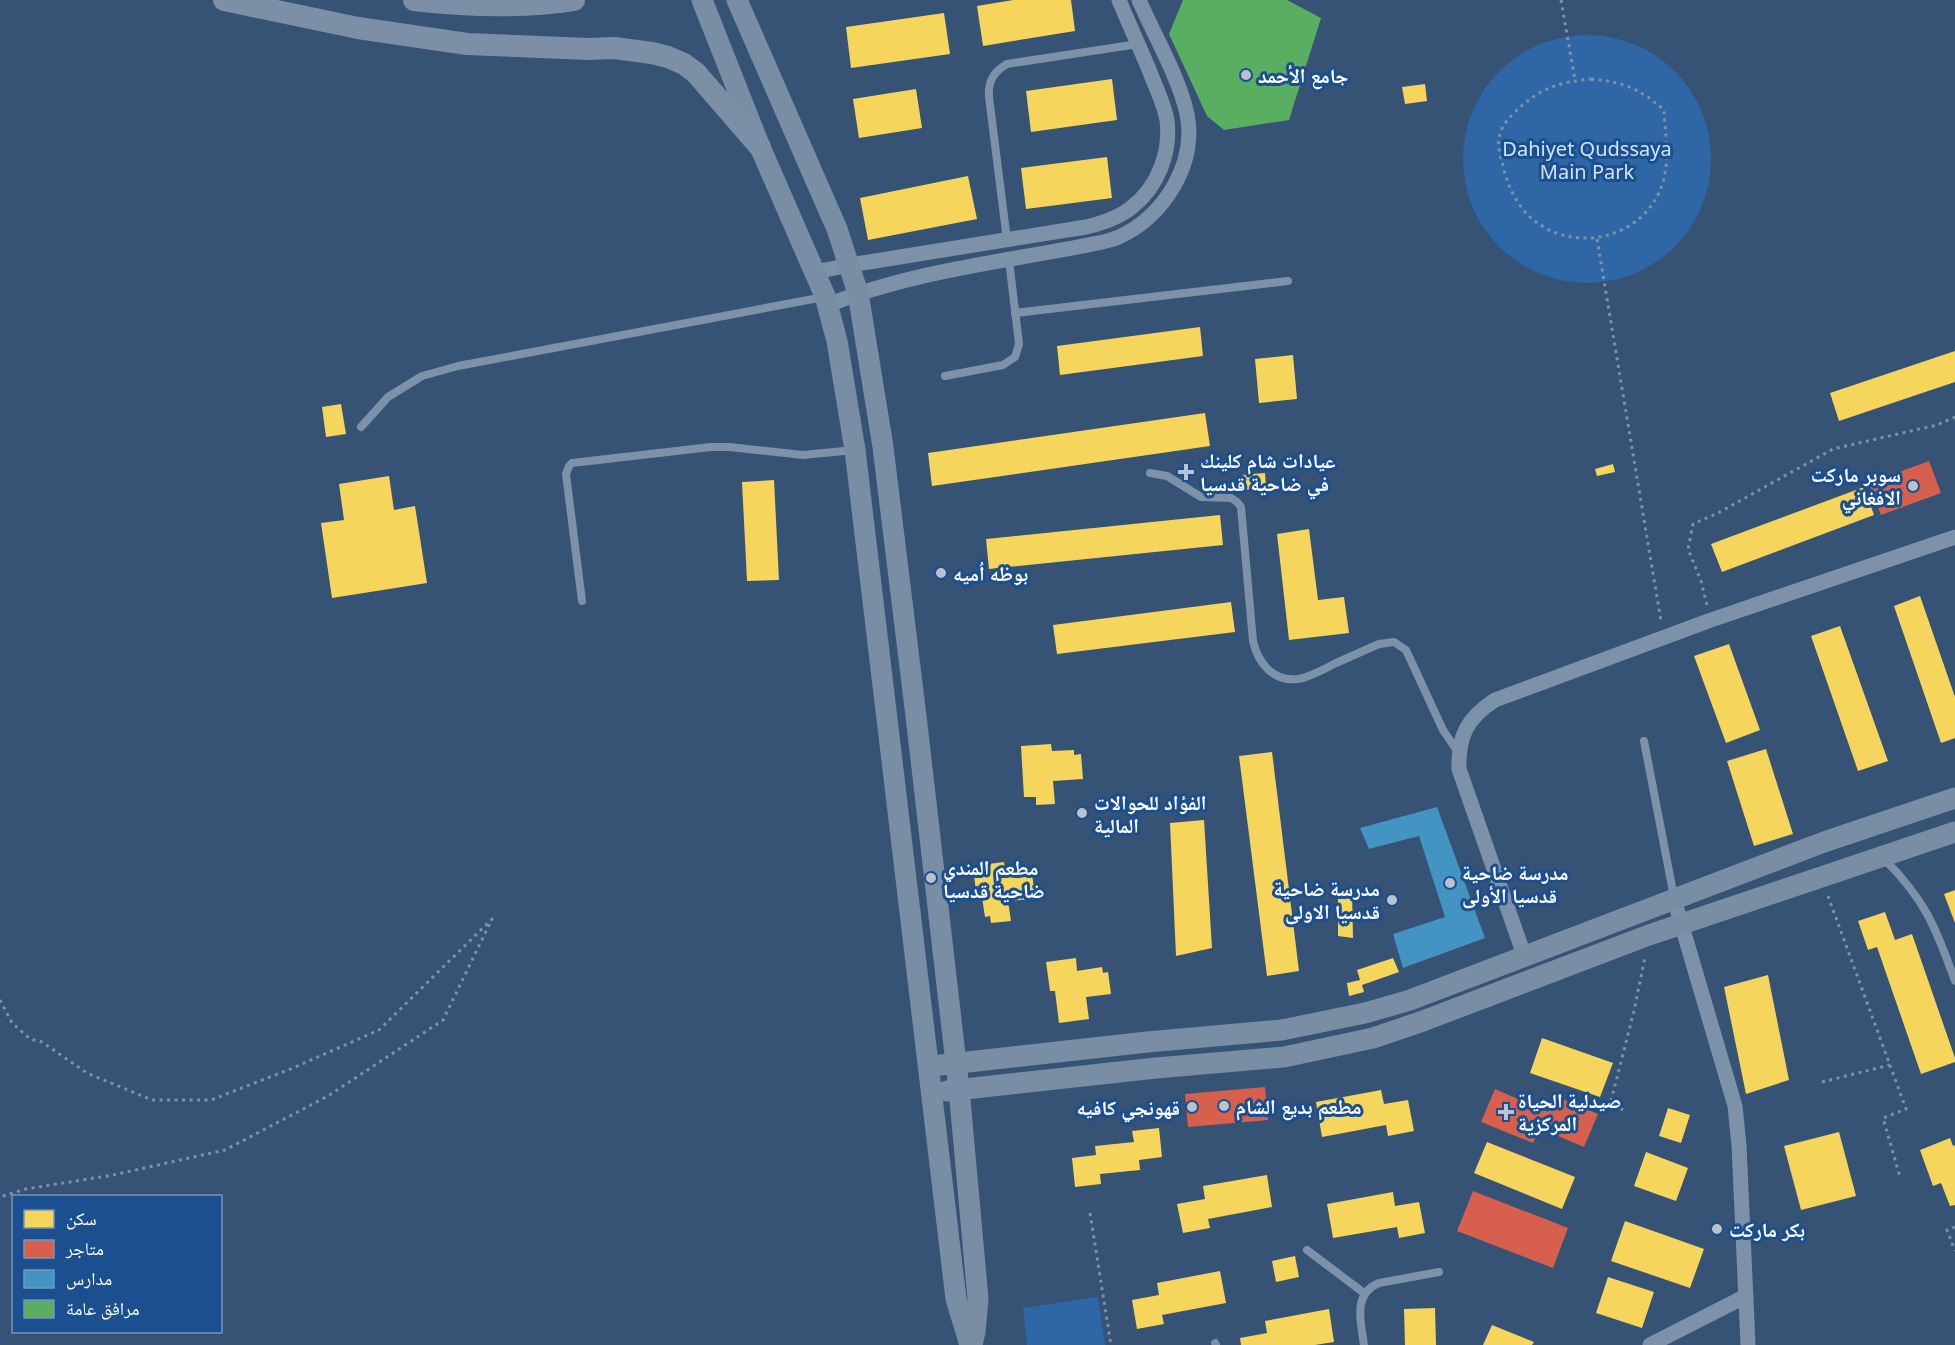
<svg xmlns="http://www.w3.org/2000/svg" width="1955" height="1345" font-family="'Noto Sans','Noto Naskh Arabic',sans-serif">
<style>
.green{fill:#2f66a5}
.homes{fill:#f6d55c}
.shops{fill:#d6604d}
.schools{fill:#4393c3}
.public{fill:#5aae61}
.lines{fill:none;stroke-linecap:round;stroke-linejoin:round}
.path{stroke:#7d92a8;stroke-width:3;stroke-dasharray:3 4.5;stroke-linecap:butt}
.lane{stroke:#7d92a8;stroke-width:8}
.street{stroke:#7d92a8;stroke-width:15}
.secondary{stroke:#798da4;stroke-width:21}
.primary{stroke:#7d8ea7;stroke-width:22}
.poi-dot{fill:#b9c2ce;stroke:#1b4f8f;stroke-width:2}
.labels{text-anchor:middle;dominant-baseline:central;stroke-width:6;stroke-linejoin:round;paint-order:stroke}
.poi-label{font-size:20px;font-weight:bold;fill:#fff;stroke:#1b4f8f;text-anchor:start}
.park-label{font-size:20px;fill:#cfe3fa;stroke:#1b4f8f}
</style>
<rect width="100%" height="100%" fill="#365274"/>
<g class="green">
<circle cx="1587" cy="159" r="124"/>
<polygon points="1098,1297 1105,1345 1027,1345 1023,1308"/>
</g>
<g class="homes">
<polygon points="1013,0 1071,0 1075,31 983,46 977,6"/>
<polygon points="944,13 950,54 851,68 846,27"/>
<polygon points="1112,79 1117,120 1031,132 1026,91"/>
<polygon points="1425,84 1427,101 1405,104 1402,87"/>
<polygon points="916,89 922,128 859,138 853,99"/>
<polygon points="1107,157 1112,198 1026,209 1021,168"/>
<polygon points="968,176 977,219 868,240 860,198"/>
<polygon points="1200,327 1203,356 1060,375 1057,346"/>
<polygon points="1955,351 1955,382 1839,421 1830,393"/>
<polygon points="1293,355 1297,399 1259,403 1255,359"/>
<polygon points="341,404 346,434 326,437 322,407"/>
<polygon points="1205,413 1210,446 932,486 928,453"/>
<polygon points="1613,464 1615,472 1597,476 1595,469"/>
<polygon points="1265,473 1266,488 1242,490 1241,475"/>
<polygon points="389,476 394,510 415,506 427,583 332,598 321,523 344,520 339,484"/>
<polygon points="774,480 779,580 747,581 742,482"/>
<polygon points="1864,487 1874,515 1722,572 1711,544"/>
<polygon points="1220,515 1223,545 989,569 986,539"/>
<polygon points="1309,529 1318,600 1344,597 1349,633 1289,640 1277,534"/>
<polygon points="1920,596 1955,697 1955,738 1941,743 1894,606"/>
<polygon points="1231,602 1235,632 1057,654 1053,625"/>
<polygon points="1840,626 1888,761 1858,771 1811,636"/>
<polygon points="1729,644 1760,730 1726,743 1694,656"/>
<polygon points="1051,744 1052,751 1074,750 1074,755 1081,754 1083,779 1053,781 1055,804 1036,805 1036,797 1024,797 1021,746"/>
<polygon points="1766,749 1793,834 1754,846 1727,761"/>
<polygon points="1272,752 1299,971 1267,976 1239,756"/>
<polygon points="1204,820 1212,948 1176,956 1170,823"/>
<polygon points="1004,862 1005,871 1031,868 1035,894 1030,894 1031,899 1008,901 1011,921 991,923 990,916 985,917 981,891 976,892 973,866"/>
<polygon points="1955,890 1955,923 1944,894"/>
<polygon points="1338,892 1352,892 1353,938 1338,936"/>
<polygon points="1885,912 1895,940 1912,934 1955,1058 1955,1062 1921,1074 1877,947 1868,950 1858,921"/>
<polygon points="1076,958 1077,971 1102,967 1103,973 1108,972 1111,994 1086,997 1089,1019 1059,1023 1055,991 1050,991 1046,962"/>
<polygon points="1393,958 1399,972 1362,985 1364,992 1349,996 1347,983 1360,980 1357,970"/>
<polygon points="1768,975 1789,1080 1746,1094 1724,987"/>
<polygon points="1542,1038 1613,1063 1600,1097 1530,1073"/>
<polygon points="1381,1090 1384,1104 1408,1100 1414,1131 1388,1136 1386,1125 1322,1137 1316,1102"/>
<polygon points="1668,1108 1690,1115 1681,1143 1659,1136"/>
<polygon points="1159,1128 1162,1157 1139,1160 1140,1170 1100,1174 1101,1184 1075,1187 1072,1158 1096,1155 1095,1146 1134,1142 1132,1131"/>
<polygon points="1839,1132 1856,1196 1801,1210 1784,1146"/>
<polygon points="1950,1138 1953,1146 1955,1145 1955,1205 1950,1206 1941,1183 1933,1186 1920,1150"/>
<polygon points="1487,1142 1575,1177 1562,1209 1474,1173"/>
<polygon points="1646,1152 1688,1168 1676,1201 1634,1186"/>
<polygon points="1267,1175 1272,1207 1208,1219 1210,1228 1183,1233 1177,1204 1205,1199 1203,1186"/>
<polygon points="1393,1192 1395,1206 1419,1202 1425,1233 1399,1238 1397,1227 1333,1238 1327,1204"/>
<polygon points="1625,1221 1704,1249 1690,1288 1611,1261"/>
<polygon points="1295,1256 1299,1277 1276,1282 1272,1261"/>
<polygon points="1220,1271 1226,1303 1162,1315 1164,1324 1137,1329 1132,1300 1159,1295 1157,1283"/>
<polygon points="1608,1277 1654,1292 1642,1328 1596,1313"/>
<polygon points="1435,1308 1436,1345 1405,1345 1404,1309"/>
<polygon points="1329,1309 1334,1342 1315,1345 1241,1345 1240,1338 1267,1333 1265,1321"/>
<polygon points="1492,1325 1534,1342 1532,1345 1483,1345"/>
</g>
<g class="shops">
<polygon points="1929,461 1941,493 1881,515 1869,483"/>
<polygon points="1265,1087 1268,1120 1188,1127 1185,1094"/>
<polygon points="1495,1089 1548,1112 1555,1096 1598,1114 1584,1147 1539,1128 1533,1143 1481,1122"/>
<polygon points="1473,1191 1568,1228 1553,1268 1457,1231"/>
</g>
<polygon class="schools" points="1437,807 1485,938 1403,968 1393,934 1445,917 1419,836 1369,849 1360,828"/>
<polygon class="public" points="1183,0 1287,0 1321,18 1289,120 1224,130 1207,116 1169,34"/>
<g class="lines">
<g class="path">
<polyline points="1561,0 1575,80"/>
<path d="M1591,79c33,3 49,10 73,31 1,23 6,49 -1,72 -17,57 -90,74 -133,35 -14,-13 -23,-33 -27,-51 -7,-24 -7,-35 11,-53 24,-24 44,-31 77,-34z"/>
<polyline points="1597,239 1661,621"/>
<polyline points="1707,605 1701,581 1688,549 1693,524 1718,513 1833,449 1937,425 1955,417"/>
<polyline points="1828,896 1906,1109 1883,1118 1900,1177"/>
<polyline points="0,1000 12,1023 30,1039 42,1042 87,1073 152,1100 211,1100 293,1068 379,1030 492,919 443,1020 328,1096 225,1150 113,1175 26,1189 0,1197"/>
<polyline points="1822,1082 1890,1065"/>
<polyline points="1623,1110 1611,1101 1634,1011 1645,957"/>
<polyline points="1090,1213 1111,1345"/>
<polyline points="1955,1227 1947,1230 1955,1251"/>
</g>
<g class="lane">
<path d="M1007,240l-18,-143c-1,-15 4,-25 18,-33l131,-20"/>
<polyline points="1015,313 1288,281"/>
<polyline points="945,376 1003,365 1015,357 1019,344 1009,260"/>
<polyline points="361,427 388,397 422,376 458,366 824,297"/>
<path d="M1150,473l17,3 34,21 30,1 6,4 4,5 12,134c5,22 20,41 45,38 13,-2 26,-10 38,-16 14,-6 29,-13 43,-19l15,-2 12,8 37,80 15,22"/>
<polyline points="582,601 566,474 569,466 572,463 711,447 729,447 803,455 854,450"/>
<polyline points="1644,741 1674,897"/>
<path d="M1883,858c42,41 53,70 72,123"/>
<polyline points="1307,1250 1364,1293"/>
<polyline points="1215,1343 1216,1345"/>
<path d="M1364,1345c-3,-23 -12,-51 15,-62l60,-11"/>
</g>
<g class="street">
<path d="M815,272l35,-7 236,-38c17,-4 33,-9 46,-20 26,-20 39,-55 35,-87 -3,-16 -11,-32 -17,-48 -10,-24 -21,-48 -31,-72"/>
<path d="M828,305c82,-33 173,-43 260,-60 10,-2 22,-4 31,-8 45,-21 78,-73 68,-123 -8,-37 -33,-79 -48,-114"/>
<polyline points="1674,899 1735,1106 1739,1145 1748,1345"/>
<path d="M1524,955l-65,-186c-1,-33 8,-51 36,-69l216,-80 244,-83"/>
<polyline points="1650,1345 1746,1296"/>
</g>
<g class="secondary">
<polyline points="702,0 760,147 825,296 837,341 855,450 956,1299 970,1345"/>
<polyline points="737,0 837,229 858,293 883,447 916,716 959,1089 978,1299 975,1332 972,1345"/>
<polyline points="941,1065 1147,1042 1282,1030 1365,1013 1410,1000 1824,842 1955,798"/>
<polyline points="947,1091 1156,1068 1284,1057 1373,1038 1423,1021 1649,935 1955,832"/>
</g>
<g class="primary">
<polyline points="224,0 358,28 467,44 589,49 614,48 652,53 668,57 684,64 696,73 760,147"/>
<path d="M414,0c52,6 107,8 160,0"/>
</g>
</g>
<g class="poi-dot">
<circle cx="1246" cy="75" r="6"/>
<path d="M1183 463h6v6h6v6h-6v6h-6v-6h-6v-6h6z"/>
<circle cx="1913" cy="486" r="6"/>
<circle cx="941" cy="573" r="6"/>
<circle cx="1082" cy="813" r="6"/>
<circle cx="931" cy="878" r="6"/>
<circle cx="1450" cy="883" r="6"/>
<circle cx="1392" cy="900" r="6"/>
<circle cx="1224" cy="1106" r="6"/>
<circle cx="1192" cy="1107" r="6"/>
<path d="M1503 1103h6v6h6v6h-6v6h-6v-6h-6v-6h6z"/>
<circle cx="1717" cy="1229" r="6"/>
</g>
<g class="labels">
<g class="poi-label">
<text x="1258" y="75">جامع الأحمد</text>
<text x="1200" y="460">عيادات شام كلينك<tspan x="1200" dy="23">في ضاحية قدسيا</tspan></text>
<text x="1901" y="474" text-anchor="end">سوبر ماركت<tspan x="1901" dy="23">الافغاني</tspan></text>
<text x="953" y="573">بوظه اُميه</text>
<text x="1094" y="802">الفؤاد للحوالات<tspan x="1094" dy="23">المالية</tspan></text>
<text x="943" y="867">مطعم المندي<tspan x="943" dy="23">ضاحية قدسيا</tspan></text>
<text x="1462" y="872">مدرسة ضاحية<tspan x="1462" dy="23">قدسيا الأولى</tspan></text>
<text x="1380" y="888" text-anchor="end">مدرسة ضاحية<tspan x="1380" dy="23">قدسيا الاولى</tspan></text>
<text x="1518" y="1100">صيدلية الحياة<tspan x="1518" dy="23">المركزية</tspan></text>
<text x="1236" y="1106">مطعم بديع الشام</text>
<text x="1180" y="1107" text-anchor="end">قهونجي كافيه</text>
<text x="1729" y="1229">بكر ماركت</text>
</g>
<g class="park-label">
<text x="1587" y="148">Dahiyet Qudssaya<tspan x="1587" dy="23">Main Park</tspan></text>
</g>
</g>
<rect x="12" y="1195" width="210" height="138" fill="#1b4f8f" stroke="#7695bc" stroke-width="1.5"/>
<rect x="24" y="1210" width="30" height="18" fill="#f6d55c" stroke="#7695bc" stroke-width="1.5"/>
<text x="66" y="1225" font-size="18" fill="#ffffff">سكن</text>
<rect x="24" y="1240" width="30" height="18" fill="#d6604d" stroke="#7695bc" stroke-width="1.5"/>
<text x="66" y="1255" font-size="18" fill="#ffffff">متاجر</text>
<rect x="24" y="1270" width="30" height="18" fill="#4393c3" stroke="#7695bc" stroke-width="1.5"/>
<text x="66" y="1285" font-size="18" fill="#ffffff">مدارس</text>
<rect x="24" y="1300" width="30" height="18" fill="#5aae61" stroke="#7695bc" stroke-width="1.5"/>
<text x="66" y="1315" font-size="18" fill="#ffffff">مرافق عامة</text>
</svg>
